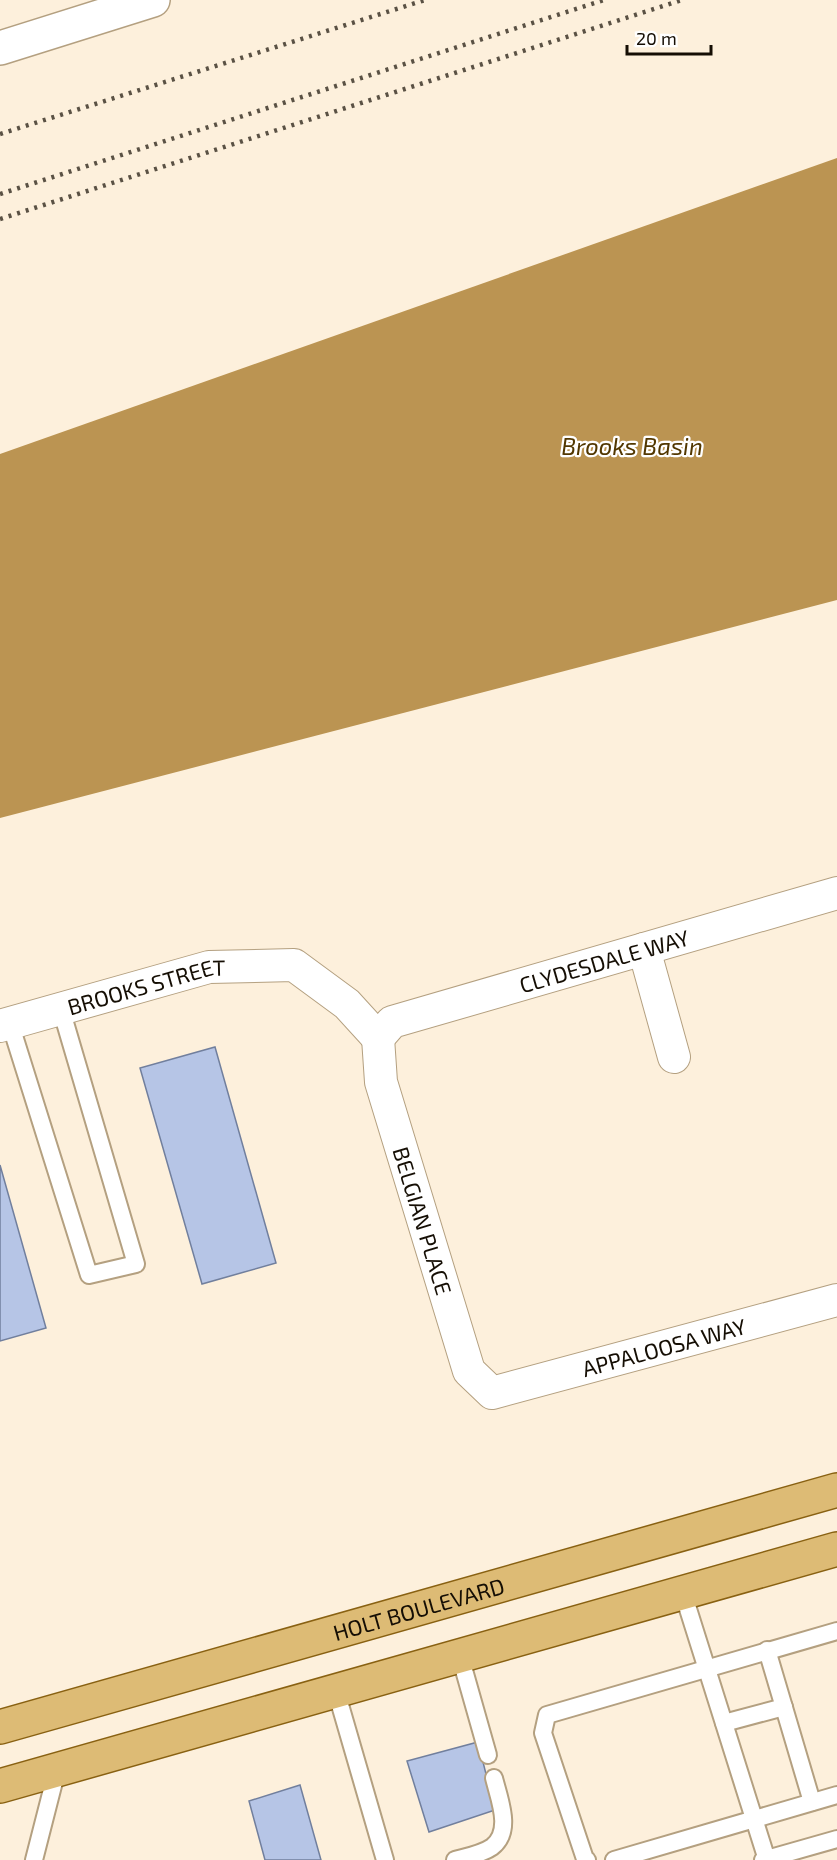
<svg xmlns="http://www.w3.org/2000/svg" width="837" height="1860" font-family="'Exo 2',sans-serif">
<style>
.water{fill:#bb9452}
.building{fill:#b6c5e6;stroke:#717f9d;stroke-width:1.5}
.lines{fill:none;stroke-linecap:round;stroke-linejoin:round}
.service-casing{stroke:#b4a080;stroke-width:20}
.minor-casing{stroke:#b4a080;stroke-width:34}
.tertiary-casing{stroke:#b4a080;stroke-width:36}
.primary-casing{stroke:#896112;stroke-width:36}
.service{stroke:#fff;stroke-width:16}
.minor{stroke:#fff;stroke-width:32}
.tertiary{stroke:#fff;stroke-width:33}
.primary{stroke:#ddbb75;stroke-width:33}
.rail{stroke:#5a5144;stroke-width:4.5;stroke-dasharray:3 6;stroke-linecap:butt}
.labels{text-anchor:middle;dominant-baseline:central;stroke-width:4.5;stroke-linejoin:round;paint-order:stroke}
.street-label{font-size:22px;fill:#150e04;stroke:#fff}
.water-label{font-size:24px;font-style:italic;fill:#523700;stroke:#fff}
</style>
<rect width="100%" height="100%" fill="#fdf0dc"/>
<polygon class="water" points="837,158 837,600 0,818 0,454"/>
<g class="building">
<polygon points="215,1047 276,1263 202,1284 140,1068"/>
<polygon points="0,1165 46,1328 0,1341"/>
<polygon points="478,1742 495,1810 429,1832 407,1761"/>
<polygon points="300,1785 321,1860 265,1860 249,1801"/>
</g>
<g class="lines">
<defs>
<g id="service">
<polyline points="10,1023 89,1275 136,1264 61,1009"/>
<polyline points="683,1593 767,1860"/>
<polyline points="767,1650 812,1802"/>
<polyline points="460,1656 488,1755"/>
<polyline points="336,1691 385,1860"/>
<polyline points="724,1723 784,1707"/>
<polyline points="34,1860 57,1770"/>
<path d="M455,1860c11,-3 27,-6 37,-13 21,-16 7,-48 2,-69"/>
<polyline points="587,1860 585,1859 543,1733 547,1715 837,1631"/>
<polyline points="614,1860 837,1795"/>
<polyline points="763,1860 837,1839"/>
</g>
<g id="minor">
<polyline points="644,949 674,1057"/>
<path id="s1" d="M0,1026l209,-59 85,-2 53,39 31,34"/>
<path id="s2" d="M378,1038l3,44 88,289 23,22 345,-93"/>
<path id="s3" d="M378,1038l14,-16 445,-129"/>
</g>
<polyline id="tertiary" points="0,48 153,0"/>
<g id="primary">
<path id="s4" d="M0,1727l837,-237"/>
<polyline points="0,1786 837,1549"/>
</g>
</defs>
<use href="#service" class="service-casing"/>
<use href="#minor" class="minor-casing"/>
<use href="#tertiary" class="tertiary-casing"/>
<use href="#primary" class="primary-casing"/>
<use href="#service" class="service"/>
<use href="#minor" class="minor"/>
<use href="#tertiary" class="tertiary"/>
<use href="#primary" class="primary"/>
<g class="rail">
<polyline points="0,134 425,0"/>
<polyline points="0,194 604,0"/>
<polyline points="0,219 682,0"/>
</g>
</g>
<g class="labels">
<g class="street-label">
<text stroke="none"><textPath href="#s3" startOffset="242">CLYDESDALE WAY</textPath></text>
<text stroke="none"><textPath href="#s1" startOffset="152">BROOKS STREET</textPath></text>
<text stroke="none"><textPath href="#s2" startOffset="189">BELGIAN PLACE</textPath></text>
<text stroke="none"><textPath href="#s2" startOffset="556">APPALOOSA WAY</textPath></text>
<text stroke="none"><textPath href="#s4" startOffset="435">HOLT BOULEVARD</textPath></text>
</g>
<g class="water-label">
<text x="632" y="445">Brooks Basin</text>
</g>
</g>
<path d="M627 45v9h84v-9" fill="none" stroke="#150e04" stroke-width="3"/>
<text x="636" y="45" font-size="18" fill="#150e04" stroke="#ffffff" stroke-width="4.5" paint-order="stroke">20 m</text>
</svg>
